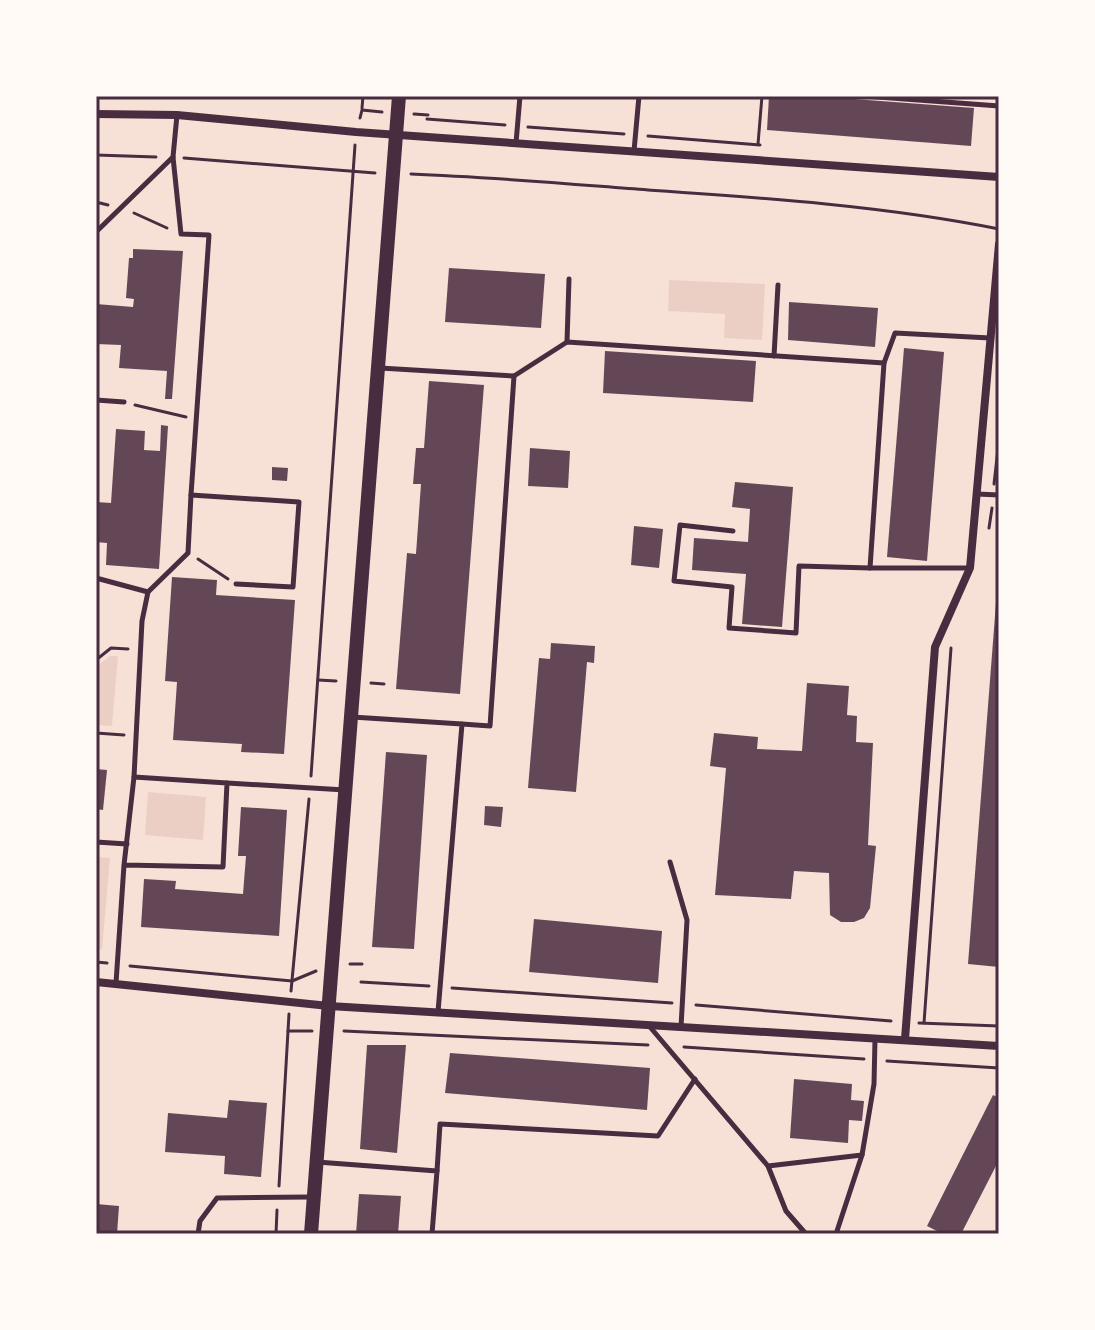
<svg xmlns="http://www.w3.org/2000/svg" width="1095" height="1330" font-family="'Fira Sans',sans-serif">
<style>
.green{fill:#ebcfc5}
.building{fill:#644757}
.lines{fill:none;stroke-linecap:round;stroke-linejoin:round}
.path{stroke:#4a2c40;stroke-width:3}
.service{stroke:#4a2c40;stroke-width:5}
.minor{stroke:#4a2c40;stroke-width:8}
.secondary{stroke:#4a2c40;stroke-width:14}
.neatline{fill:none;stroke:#4a2c40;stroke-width:3}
</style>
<rect width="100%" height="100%" fill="#f7e1d7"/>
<g class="green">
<polygon points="669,280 765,284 762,340 724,338 725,314 668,311"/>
<polygon points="110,656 118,656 112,726 96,725 96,667"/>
<polygon points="148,792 206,797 203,840 145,835"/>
<polygon points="96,857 110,858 102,949 96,948"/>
</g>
<g class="building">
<polygon points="769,96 814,96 974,108 971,146 767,130"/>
<polygon points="133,249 183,251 172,399 165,399 167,371 119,368 121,345 96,344 96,304 133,307 134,299 126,298 129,258 133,258"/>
<polygon points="449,268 545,274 541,328 445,322"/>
<polygon points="789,302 878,308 875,347 788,340"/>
<polygon points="904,348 944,352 927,561 887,557"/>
<polygon points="605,351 756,361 753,402 603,393"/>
<polygon points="429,381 484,385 460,694 396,689 407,553 416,554 421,484 413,484 416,448 424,448"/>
<polygon points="161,425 168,426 159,569 106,565 107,543 96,542 96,502 111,503 116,429 145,431 144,450 160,451"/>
<polygon points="530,448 570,451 568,488 528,486"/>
<polygon points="272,467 288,468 287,481 272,480"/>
<polygon points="735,482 793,487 782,627 742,624 746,574 692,570 694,538 748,542 750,509 732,507"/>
<polygon points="634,526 663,529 659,568 631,565"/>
<polygon points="172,577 217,580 216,595 295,600 284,754 241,752 242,744 173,740 177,682 165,681"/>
<polygon points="997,590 999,590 999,967 968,964"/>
<polygon points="551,643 595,646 594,663 587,662 576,792 528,788 539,658 550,659"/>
<polygon points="807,683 849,686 847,715 857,716 856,742 873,743 868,845 876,846 870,908 864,918 854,922 841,922 830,915 829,873 794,871 791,899 715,895 726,768 710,766 714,733 758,737 757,749 802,751"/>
<polygon points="386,752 427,755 414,949 372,947"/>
<polygon points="96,769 107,770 103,810 96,809"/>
<polygon points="485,806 503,807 501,827 484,825"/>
<polygon points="241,807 287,810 279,936 141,927 144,879 176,881 175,889 243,894 246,856 238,856"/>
<polygon points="534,919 662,931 658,983 529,972"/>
<polygon points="367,1045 406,1045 397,1153 360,1149"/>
<polygon points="450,1053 650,1068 647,1110 445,1093"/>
<polygon points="794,1079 852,1084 851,1100 864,1101 862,1121 849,1120 848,1143 790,1138"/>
<polygon points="993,1095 999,1098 999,1160 961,1234 943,1234 927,1226"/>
<polygon points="229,1100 267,1103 261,1177 224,1174 225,1156 165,1152 168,1113 227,1118"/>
<polygon points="359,1194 401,1196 398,1234 356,1234"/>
<polygon points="96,1204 119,1206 117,1234 96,1234"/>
</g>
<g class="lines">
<g class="path">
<polyline points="362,108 363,96"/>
<polyline points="414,114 428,115"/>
<polyline points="360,118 362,110 382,112"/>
<polyline points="427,119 505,125"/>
<polyline points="528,127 624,134"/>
<polyline points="648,136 760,145"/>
<polyline points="758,144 762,96"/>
<polyline points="96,155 156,157"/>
<polyline points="184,158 375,173"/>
<path d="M411,174c79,3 158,10 237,16 117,8 236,16 351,39"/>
<polyline points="96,202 108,205"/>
<polyline points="134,213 167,228"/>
<polyline points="135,405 186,417"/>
<polyline points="994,484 999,440"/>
<polyline points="989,528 992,508"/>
<polyline points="198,559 228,579"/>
<polyline points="96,660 111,648 128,649"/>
<polyline points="318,680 336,681"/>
<polyline points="371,683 384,684"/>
<polyline points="96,733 124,735"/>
<polyline points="311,776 355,145"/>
<polyline points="96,962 107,963"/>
<polyline points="350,964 362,964"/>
<polyline points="130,966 292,981 316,971"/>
<polyline points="361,982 429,986"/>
<polyline points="452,988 672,1003"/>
<polyline points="291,991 309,799"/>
<polyline points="696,1005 891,1021"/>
<polyline points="919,1023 999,1026"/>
<polyline points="924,1023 951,648"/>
<polyline points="288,1031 312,1031"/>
<polyline points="344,1031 648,1045"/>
<polyline points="684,1047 864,1059"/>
<polyline points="887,1061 999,1068"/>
<polyline points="279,1186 289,1014"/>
<polyline points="276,1234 277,1210"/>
</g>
<g class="service">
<polyline points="864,96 999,106"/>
<polyline points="516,143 520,96"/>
<polyline points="634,151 639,96"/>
<polyline points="173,157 181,234 209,235 191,495 299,502 293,587 236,584"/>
<polyline points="96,232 173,157 177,115"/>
<polyline points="567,342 569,279"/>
<polyline points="774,356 778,285"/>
<polyline points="884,363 870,568 970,568"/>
<polyline points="380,368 514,376 490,726 462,724"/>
<polyline points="514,376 567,342 884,363 895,333 990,338"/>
<polyline points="96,400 124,402"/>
<polyline points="977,494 999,495"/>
<polyline points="733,531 680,525 674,581 732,587 729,628 796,633 799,566 870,568"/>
<polyline points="96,578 148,592 142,621 134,777"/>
<polyline points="148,592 188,553 191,495"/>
<polyline points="352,717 462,724 438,1012"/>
<polyline points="227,783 345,790"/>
<polyline points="96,842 127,844"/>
<polyline points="670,862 687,920 681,1027"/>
<polyline points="116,983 124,865 223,867 227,783 134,777 124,865"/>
<polyline points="650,1027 768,1166 786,1211 806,1234"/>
<polyline points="317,1162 437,1171 432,1234"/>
<polyline points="768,1166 862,1155 874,1084 875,1039"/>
<polyline points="437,1171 440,1124 658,1136 695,1079"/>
<polyline points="198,1234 200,1221 217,1198 310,1197"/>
<polyline points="836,1234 862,1155"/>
</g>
<g class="minor">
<polyline points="96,114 177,115 356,132 999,177"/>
<polyline points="96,982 329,1006 999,1046"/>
<polyline points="905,1039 935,647 970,568 999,244"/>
</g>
<polyline class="secondary" points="311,1234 399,96"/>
</g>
<rect width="1095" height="1330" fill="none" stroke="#fffaf5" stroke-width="196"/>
<rect x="98" y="98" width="899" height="1134" class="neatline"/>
</svg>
